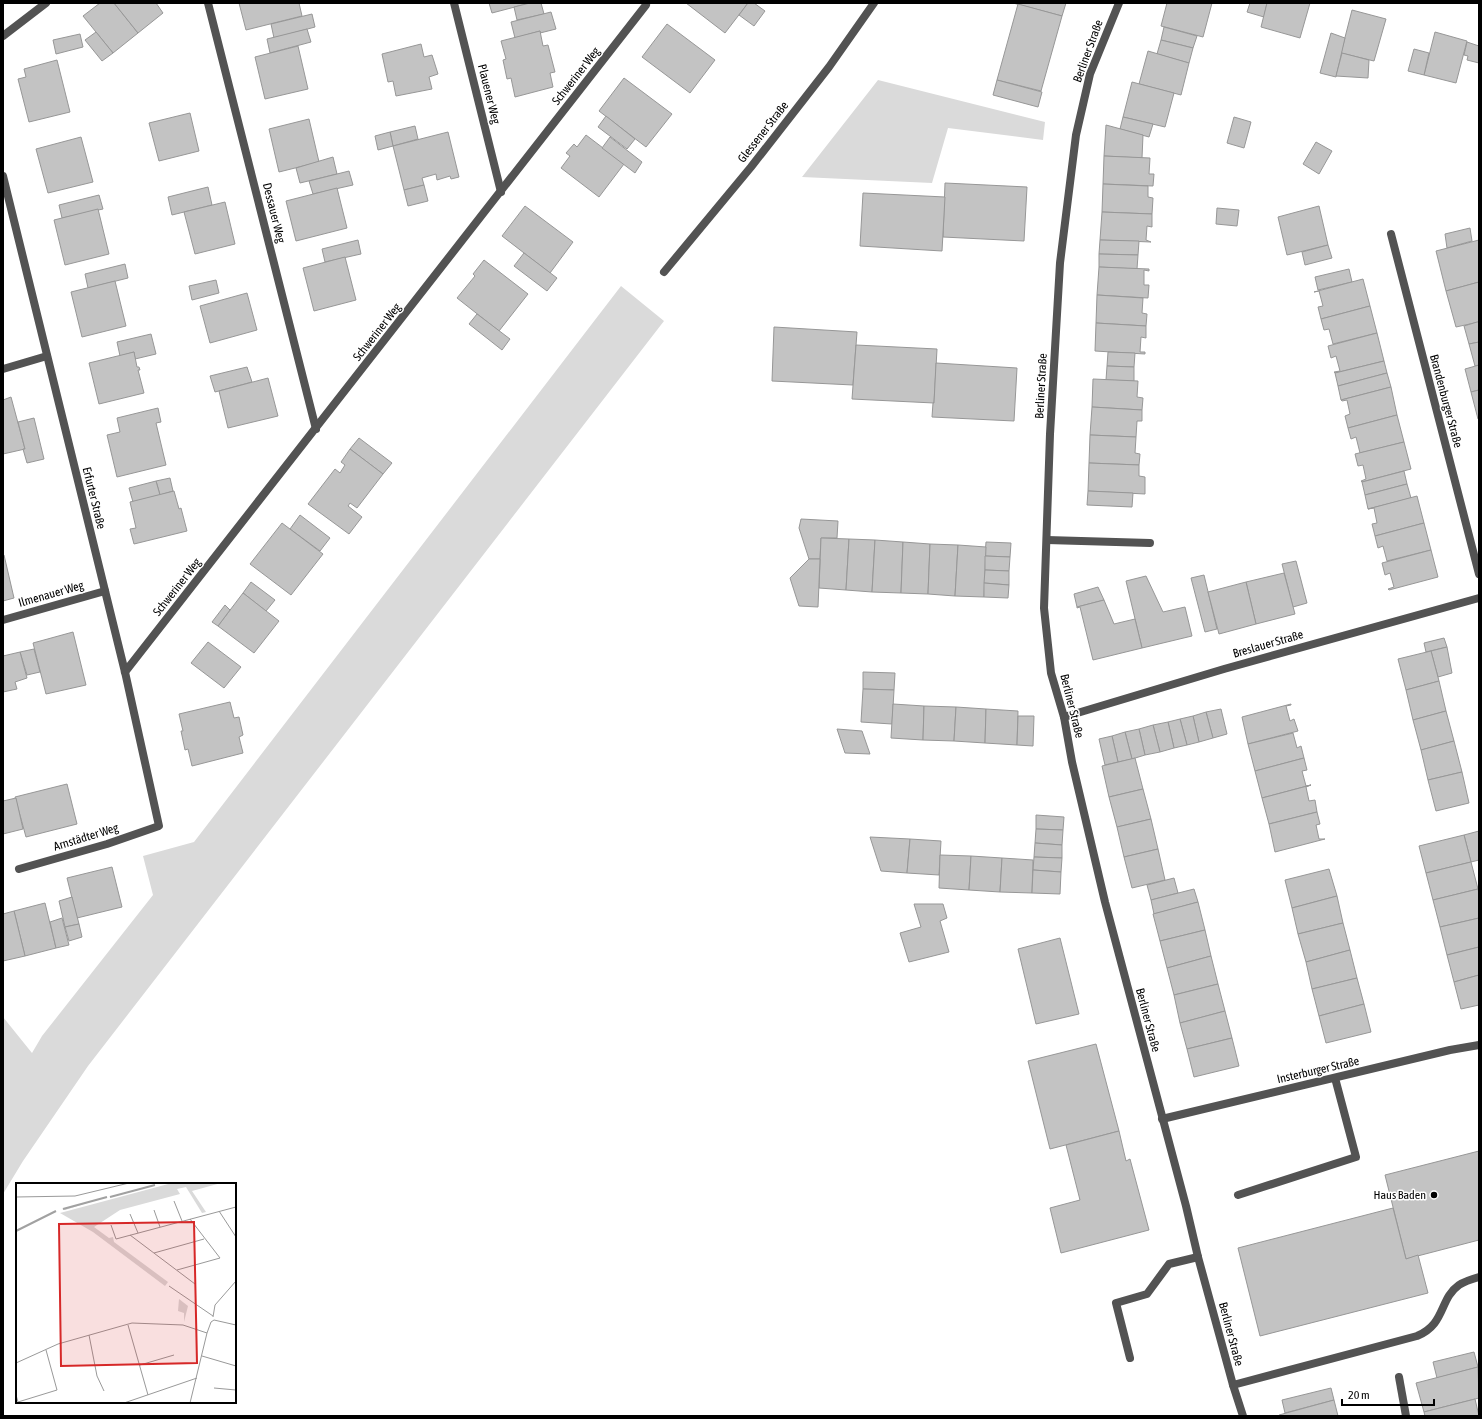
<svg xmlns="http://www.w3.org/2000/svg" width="1482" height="1419" font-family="'Asap Condensed',sans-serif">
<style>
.green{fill:#dadada}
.building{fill:#c3c3c3;stroke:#979797}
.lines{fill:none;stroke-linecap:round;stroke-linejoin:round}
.lane{stroke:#535353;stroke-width:8}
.street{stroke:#535353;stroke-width:8}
.poi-dot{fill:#000;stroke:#fff;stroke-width:1.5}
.labels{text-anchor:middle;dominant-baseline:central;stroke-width:3;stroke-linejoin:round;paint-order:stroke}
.street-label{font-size:12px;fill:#000;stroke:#fff}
.poi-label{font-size:12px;fill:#000;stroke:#fff;text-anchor:end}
.inset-river{fill:none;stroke:#a1a1a1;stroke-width:2}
.inset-road{fill:none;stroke:#999;stroke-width:1}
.view{fill:#d62828;fill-opacity:0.15;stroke:#d62828;stroke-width:2}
.inset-edge{fill:none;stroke:#000;stroke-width:2}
</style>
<rect width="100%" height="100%" fill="#fff"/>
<g class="green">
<polygon points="878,80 1045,122 1043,140 948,128 932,183 802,177"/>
<polygon points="621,286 664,321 88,1066 23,1161 3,1194 3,1017 32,1053 42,1036 153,895 143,856 194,842"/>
</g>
<g class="building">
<polygon points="100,3 114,3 138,33 113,53 83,16"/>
<polygon points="114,3 156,3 163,13 138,33"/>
<polygon points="239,3 299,3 302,16 246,30"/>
<polygon points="489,3 530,3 492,13"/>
<polygon points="530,3 541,3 544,14 517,20 514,7"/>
<polygon points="686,3 748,3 725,33"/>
<polygon points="748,3 754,3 765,11 754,26 739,15"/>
<polygon points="1013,3 1066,3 1062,16"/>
<polygon points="1167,3 1212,3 1203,37 1161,26"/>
<polygon points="1250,3 1267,3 1264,17 1247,12"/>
<polygon points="1267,3 1310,3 1300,38 1261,27"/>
<polygon points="1018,4 1062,16 1041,91 997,80"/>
<polygon points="1352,10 1386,19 1374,61 1341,53"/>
<polygon points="551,12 556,29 540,33 540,31 515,38 511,22"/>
<polygon points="312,14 315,27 274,38 271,24"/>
<polygon points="667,24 715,60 690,93 642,57"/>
<polygon points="1164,27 1197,36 1193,48 1161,40"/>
<polygon points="307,29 311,42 270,53 267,39"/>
<polygon points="540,31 543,46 548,45 555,72 550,73 553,87 515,97 511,78 507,79 503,60 506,59 501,41"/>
<polygon points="96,32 113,53 102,61 85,40"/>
<polygon points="1435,32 1467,41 1456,83 1424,75"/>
<polygon points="1331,33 1345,38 1336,77 1320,73"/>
<polygon points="80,34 83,47 56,54 53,40"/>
<polygon points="1161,40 1193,48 1189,63 1157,54"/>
<polygon points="1467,42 1479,46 1479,63 1467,60 1468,56 1464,55"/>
<polygon points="421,44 424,57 432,55 438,74 429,77 432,89 396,96 393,81 388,82 382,54"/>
<polygon points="298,46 308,89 265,99 255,57"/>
<polygon points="1414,49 1429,53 1424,75 1408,71"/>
<polygon points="1148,51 1189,63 1181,95 1139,84"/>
<polygon points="1342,53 1369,60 1368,78 1336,76"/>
<polygon points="57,60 70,112 29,122 18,79 26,77 24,69"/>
<polygon points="624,78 672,114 646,147 599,111"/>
<polygon points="997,80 1042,92 1038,107 993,95"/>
<polygon points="1132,82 1174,93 1165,127 1123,117"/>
<polygon points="190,113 199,151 159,161 149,123"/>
<polygon points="606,116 635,139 627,149 598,127"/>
<polygon points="1123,117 1153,124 1149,137 1120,129"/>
<polygon points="1234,117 1251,122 1244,148 1227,143"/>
<polygon points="309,119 319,162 279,172 269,129"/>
<polygon points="1106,125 1143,135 1142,158 1104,156"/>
<polygon points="415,126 418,139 393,146 390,132"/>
<polygon points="390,132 393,146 378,150 375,136"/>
<polygon points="448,132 459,177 451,179 450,176 437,180 436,174 422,178 424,185 404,190 393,146"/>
<polygon points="586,135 624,164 599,197 561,168 570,156 566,153 574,144 577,147"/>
<polygon points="81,137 93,182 48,193 36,149"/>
<polygon points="610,137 642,162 635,173 602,148"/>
<polygon points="1316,142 1332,151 1319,174 1303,164"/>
<polygon points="1104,156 1150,158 1149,174 1154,174 1153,186 1103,184"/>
<polygon points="333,157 337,174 300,183 296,168"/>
<polygon points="349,171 353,185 313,194 309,181"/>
<polygon points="945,183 1027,187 1024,241 943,237"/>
<polygon points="1103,184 1148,186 1148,197 1153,198 1152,214 1102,212"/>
<polygon points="424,185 428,201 408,206 404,190"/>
<polygon points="208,187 212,205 172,215 168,197"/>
<polygon points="337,188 347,228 296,241 286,201"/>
<polygon points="863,193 945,197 942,251 860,246"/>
<polygon points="99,195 103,209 62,218 59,205"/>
<polygon points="225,202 235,244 195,254 184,212"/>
<polygon points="525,206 573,242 550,273 502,236"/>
<polygon points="1319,206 1328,245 1287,255 1278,217"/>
<polygon points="1217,208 1239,210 1237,226 1216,224"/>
<polygon points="98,209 109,254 65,265 54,220"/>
<polygon points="1102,212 1152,214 1152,227 1147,226 1146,240 1151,242 1100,240"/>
<polygon points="1470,228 1472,241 1447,248 1445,234"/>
<polygon points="358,240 361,254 325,262 322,249"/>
<polygon points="1100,240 1139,241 1138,255 1099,254"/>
<polygon points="1479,240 1479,282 1446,291 1436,251"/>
<polygon points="1328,245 1332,258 1305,265 1302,252"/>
<polygon points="524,253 557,278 547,291 514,266"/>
<polygon points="1099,254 1138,255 1137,269 1099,267"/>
<polygon points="345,257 356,300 314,311 303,268"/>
<polygon points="484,260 528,294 499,331 457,298 475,276 473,274"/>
<polygon points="125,264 128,278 88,288 85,274"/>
<polygon points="1099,267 1149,269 1149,271 1144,270 1144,285 1149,285 1148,298 1097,295"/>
<polygon points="1349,269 1352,282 1318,290 1315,277"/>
<polygon points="1363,279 1370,306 1321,319 1318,307 1323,306 1319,291 1314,292"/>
<polygon points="216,280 219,293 192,300 189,286"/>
<polygon points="115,281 126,326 82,337 71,292"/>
<polygon points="1479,282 1479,322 1456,327 1446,291"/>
<polygon points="247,293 257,330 210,343 200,306"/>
<polygon points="1097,295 1143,298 1142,313 1147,314 1146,326 1096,323"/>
<polygon points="1370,306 1377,333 1333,344 1329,329 1324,330 1321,319"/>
<polygon points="477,314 510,339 502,350 469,324"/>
<polygon points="1477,322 1479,322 1479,342 1469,344 1464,326"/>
<polygon points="1096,323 1146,326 1146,338 1141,337 1140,352 1145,352 1145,354 1095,351"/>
<polygon points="774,327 857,332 853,385 772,381"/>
<polygon points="1377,333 1384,361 1335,373 1334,372 1340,371 1336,356 1331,358 1328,346"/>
<polygon points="151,334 156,354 135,359 134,352 120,356 117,342"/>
<polygon points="1479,342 1479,365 1475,366 1469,344"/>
<polygon points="856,345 937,349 934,403 852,399"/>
<polygon points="134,352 137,367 139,367 140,370 138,370 144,393 99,404 89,363"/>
<polygon points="1108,352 1135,353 1134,367 1107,366"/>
<polygon points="1384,361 1387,373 1338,386 1335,373"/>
<polygon points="936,363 1017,368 1014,421 932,417 933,403 934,403"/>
<polygon points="1479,365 1479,390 1471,392 1465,369"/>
<polygon points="1107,366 1134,367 1134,381 1106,380"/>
<polygon points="247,367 252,382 215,392 210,376"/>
<polygon points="1387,373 1391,387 1341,400 1338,386"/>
<polygon points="268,378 278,416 228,428 219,391"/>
<polygon points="1093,379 1138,381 1137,397 1143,398 1142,410 1092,407"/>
<polygon points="1391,387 1397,415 1348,428 1345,416 1350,414 1347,400 1342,401 1341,400"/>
<polygon points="1479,390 1479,419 1478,419 1471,392"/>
<polygon points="11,397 25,449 3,454 3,400"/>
<polygon points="1092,407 1142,410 1142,421 1137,421 1136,437 1090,435"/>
<polygon points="158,408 161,422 156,423 166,465 117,477 107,435 120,432 117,418"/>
<polygon points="1397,415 1404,442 1360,453 1356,437 1351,439 1348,428"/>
<polygon points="34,418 44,459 27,463 23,449 25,449 18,422"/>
<polygon points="1090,435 1136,437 1135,453 1140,454 1139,465 1089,463"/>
<polygon points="359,438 392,463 383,474 350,449"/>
<polygon points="1404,442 1411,469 1362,482 1361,481 1366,479 1363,465 1358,466 1355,454"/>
<polygon points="350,449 383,474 357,508 350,503 348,506 362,517 349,534 308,504 335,469 340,473 345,465 341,462"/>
<polygon points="1089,463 1139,465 1139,476 1145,477 1145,494 1088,491"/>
<polygon points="1404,471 1407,484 1365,495 1362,482"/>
<polygon points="170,478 173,491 160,495 156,481"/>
<polygon points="156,481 160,495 133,502 129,488"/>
<polygon points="1407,484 1411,498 1368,509 1365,495"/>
<polygon points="174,491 179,509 181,508 187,531 134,544 130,529 136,528 130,502"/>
<polygon points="1088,491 1133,493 1132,507 1087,505"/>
<polygon points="1417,496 1424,523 1375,536 1372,524 1377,523 1374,508 1368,509"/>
<polygon points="300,515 330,538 320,551 290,529"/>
<polygon points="801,519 838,521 837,538 821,538 820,559 809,559 799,528"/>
<polygon points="282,523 323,554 291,595 250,564"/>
<polygon points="1424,523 1431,550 1387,561 1383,546 1378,548 1375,536"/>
<polygon points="821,538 849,539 846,590 819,588"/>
<polygon points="849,539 875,540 872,592 846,590"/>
<polygon points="875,540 903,542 901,593 872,592"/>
<polygon points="903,542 930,544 928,594 901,593"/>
<polygon points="986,542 1011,543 1010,557 985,556"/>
<polygon points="930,544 958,545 955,596 928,594"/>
<polygon points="958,545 986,547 984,597 955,596"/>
<polygon points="1431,550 1438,577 1389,590 1388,589 1394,587 1390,573 1385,575 1382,563"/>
<polygon points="4,555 14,598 3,601 3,556"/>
<polygon points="985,556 1010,557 1009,571 985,570"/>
<polygon points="809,559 820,559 818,607 799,606 790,578"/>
<polygon points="1296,561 1307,603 1293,607 1282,564"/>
<polygon points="985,570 1009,571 1009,585 984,583"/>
<polygon points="1284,573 1295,614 1256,624 1246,582"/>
<polygon points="1204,575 1217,629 1205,632 1191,578"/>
<polygon points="1146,576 1163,612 1185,607 1192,636 1142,648 1126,581"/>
<polygon points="251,582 275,600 266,611 243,593"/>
<polygon points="1246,582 1256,624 1219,634 1208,592"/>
<polygon points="984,583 1009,585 1008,598 984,597"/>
<polygon points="1098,587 1104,600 1077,607 1074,594"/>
<polygon points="243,593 279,621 254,653 218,626"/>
<polygon points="1104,600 1114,624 1135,619 1142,648 1093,660 1080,607 1077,608 1077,607"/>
<polygon points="225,605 230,610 218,626 212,622"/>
<polygon points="73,632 86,685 46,694 33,643"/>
<polygon points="1444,638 1447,647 1426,652 1424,643"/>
<polygon points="208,642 241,667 224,688 191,663"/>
<polygon points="1447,647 1452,673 1438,677 1431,651"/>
<polygon points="34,649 40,672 27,675 20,652"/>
<polygon points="1431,651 1439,681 1406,690 1398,659"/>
<polygon points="20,652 27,678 15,682 17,689 3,692 3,656"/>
<polygon points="863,672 895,673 894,690 863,689"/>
<polygon points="1439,681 1446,711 1413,720 1406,690"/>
<polygon points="863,689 894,690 892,724 861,722"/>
<polygon points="230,702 234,718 239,717 243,735 239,737 243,753 192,766 188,749 185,750 181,731 183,731 179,714"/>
<polygon points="893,704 924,706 923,740 891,738"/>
<polygon points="1291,704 1291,705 1286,706 1290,721 1294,719 1298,731 1248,744 1242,717"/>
<polygon points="924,706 956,707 954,741 923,740"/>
<polygon points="956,707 986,709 985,743 954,741"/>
<polygon points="986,709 1018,711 1017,745 985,743"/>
<polygon points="1221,709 1227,734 1213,738 1206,712"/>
<polygon points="1446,711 1454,741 1421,750 1413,720"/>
<polygon points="1206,712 1213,738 1199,742 1193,716"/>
<polygon points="1018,716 1034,716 1033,746 1017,745"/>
<polygon points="1193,716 1199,742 1187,745 1180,719"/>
<polygon points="1180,719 1187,745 1174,748 1168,722"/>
<polygon points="1168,722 1174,748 1160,752 1153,725"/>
<polygon points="1153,725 1160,752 1145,755 1139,729"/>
<polygon points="837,729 862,731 870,754 845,753"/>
<polygon points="1139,729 1145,755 1132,759 1125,732"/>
<polygon points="1125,732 1132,759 1118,762 1112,736"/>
<polygon points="1293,733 1297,748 1301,746 1304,758 1255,771 1248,744"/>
<polygon points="1112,736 1118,762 1105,765 1099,739"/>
<polygon points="1454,741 1462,772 1428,780 1421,750"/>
<polygon points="1135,758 1143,789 1109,797 1102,766"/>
<polygon points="1304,758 1307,770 1302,771 1306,786 1311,785 1262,798 1255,771"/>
<polygon points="1462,772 1469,803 1436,811 1428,780"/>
<polygon points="67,784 77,824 26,837 15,797"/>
<polygon points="1311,785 1306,787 1309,801 1315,800 1317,812 1269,824 1262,798"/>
<polygon points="1143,789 1151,819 1117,827 1109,797"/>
<polygon points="16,798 23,829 3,834 3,801"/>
<polygon points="1317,812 1320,824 1316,825 1319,839 1325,839 1275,852 1269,824"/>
<polygon points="1036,815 1064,817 1063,830 1036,829"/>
<polygon points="1151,819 1158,849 1124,857 1117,827"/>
<polygon points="1036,829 1063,830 1062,845 1035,843"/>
<polygon points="1479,831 1479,860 1471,862 1464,835"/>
<polygon points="1464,835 1471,862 1426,873 1419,846"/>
<polygon points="870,837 910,839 907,873 881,871"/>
<polygon points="910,839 941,841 939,875 907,873"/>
<polygon points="1035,843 1062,845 1062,858 1034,857"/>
<polygon points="1158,849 1165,880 1132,888 1124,857"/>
<polygon points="940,855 971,856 969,890 939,888"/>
<polygon points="971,856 1002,858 1000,892 969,890"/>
<polygon points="1034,857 1062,858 1061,872 1033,870"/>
<polygon points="1002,858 1033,860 1032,893 1000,892"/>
<polygon points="1471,862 1478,889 1433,900 1426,873"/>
<polygon points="112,867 122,907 77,918 67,878"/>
<polygon points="1329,869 1337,896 1292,908 1285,880"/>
<polygon points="1033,870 1061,872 1060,894 1032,893"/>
<polygon points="1174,878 1178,893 1151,900 1147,885"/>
<polygon points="1194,889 1198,902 1154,914 1151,900"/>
<polygon points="1478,889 1479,894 1479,918 1440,927 1433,900"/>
<polygon points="1337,896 1343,923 1298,934 1292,908"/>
<polygon points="72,897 79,924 65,927 59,901"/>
<polygon points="1198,902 1205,930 1160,941 1153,914"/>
<polygon points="45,903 56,948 25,956 14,911"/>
<polygon points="914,904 943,904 947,918 940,921 949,952 909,962 900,933 921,927"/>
<polygon points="14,911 25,956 3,961 3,914"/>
<polygon points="62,918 69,945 56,948 50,922"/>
<polygon points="1479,918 1479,947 1447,955 1440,927"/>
<polygon points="1343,923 1350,950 1306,962 1298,934"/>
<polygon points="79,924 82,937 69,941 65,927"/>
<polygon points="1205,930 1211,956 1167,968 1160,941"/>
<polygon points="1060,938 1079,1014 1036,1024 1018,949"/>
<polygon points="1479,947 1479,975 1454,982 1447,955"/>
<polygon points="1350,950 1357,978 1312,989 1306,962"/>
<polygon points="1211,956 1218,984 1174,995 1167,968"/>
<polygon points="1479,975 1479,1005 1461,1009 1454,982"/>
<polygon points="1357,978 1364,1004 1319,1016 1312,989"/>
<polygon points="1218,984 1225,1011 1180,1023 1174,995"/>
<polygon points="1364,1004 1371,1032 1326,1043 1319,1016"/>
<polygon points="1225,1011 1232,1038 1187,1049 1180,1023"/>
<polygon points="1232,1038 1239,1066 1194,1077 1187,1049"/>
<polygon points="1096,1044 1119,1131 1050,1149 1028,1061"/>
<polygon points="1119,1131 1126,1161 1130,1159 1149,1230 1061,1253 1050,1208 1080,1200 1066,1145"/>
<polygon points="1479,1151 1479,1240 1406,1259 1385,1175"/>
<polygon points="1393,1208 1406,1259 1418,1255 1428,1293 1260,1336 1238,1248"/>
<polygon points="1474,1352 1478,1367 1437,1378 1433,1362"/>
<polygon points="1478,1367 1479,1398 1424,1412 1416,1383"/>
<polygon points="1331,1388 1334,1400 1285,1413 1282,1400"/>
<polygon points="1475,1399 1479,1416 1425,1416 1424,1412"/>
<polygon points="1334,1400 1338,1416 1280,1416 1279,1415"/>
</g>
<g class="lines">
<g class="lane">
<polyline points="1047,540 1150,543"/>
<polyline points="1238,1195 1356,1157 1335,1078"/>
<polyline points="1130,1358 1116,1303 1147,1294 1169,1264 1198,1257"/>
<polyline points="1399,1377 1406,1416"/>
<path d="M1233,1385l184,-49c29,-12 22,-37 42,-51 6,-4 13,-6 20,-8"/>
</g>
<g class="street">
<polyline points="208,3 316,429"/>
<polyline points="454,3 501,192"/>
<polyline points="1119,3 1090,74 1076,135 1060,263 1050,434 1044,608 1051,673 1064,717 1072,762 1105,902 1186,1206 1198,1257 1233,1385 1243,1416"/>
<polyline points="3,36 46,3"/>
<polyline points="3,176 125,672 159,826 107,844 19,869"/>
<polyline points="1391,234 1479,574"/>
<polyline points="664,272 751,167 829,67 874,3"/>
<polyline points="3,369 47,356"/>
<polyline points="3,620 105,591"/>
<polyline points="125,672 646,5"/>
<polyline points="1064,717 1224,669 1479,598"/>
<polyline points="1162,1119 1450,1050 1479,1045"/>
</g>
</g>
<circle class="poi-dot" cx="1434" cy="1195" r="4"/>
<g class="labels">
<g class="street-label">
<text transform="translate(1088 51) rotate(-70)">Berliner Straße</text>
<text transform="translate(576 76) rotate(-52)">Schweriner Weg</text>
<text transform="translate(489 94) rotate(76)">Plauener Weg</text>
<text transform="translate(763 132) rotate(-52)">Glessener Straße</text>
<text transform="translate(274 213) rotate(76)">Dessauer Weg</text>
<text transform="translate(377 332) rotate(-52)">Schweriner Weg</text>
<text transform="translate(1041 386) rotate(-87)">Berliner Straße</text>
<text transform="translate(1446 401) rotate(75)">Brandenburger Straße</text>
<text transform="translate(94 498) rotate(76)">Erfurter Straße</text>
<text transform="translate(177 587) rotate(-52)">Schweriner Weg</text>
<text transform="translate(51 594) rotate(-16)">Ilmenauer Weg</text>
<text transform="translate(1268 644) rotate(-16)">Breslauer Straße</text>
<text transform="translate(1072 706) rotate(76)">Berliner Straße</text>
<text transform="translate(86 837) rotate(-17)">Arnstädter Weg</text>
<text transform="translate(1148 1020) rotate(75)">Berliner Straße</text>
<text transform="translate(1318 1070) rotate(-13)">Insterburger Straße</text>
<text transform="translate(1231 1334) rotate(75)">Berliner Straße</text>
</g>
<g class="poi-label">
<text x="1426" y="1195">Haus Baden</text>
</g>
</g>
<g transform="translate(16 1183)">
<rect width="220" height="220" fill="#fff"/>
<path d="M156,0h49l-29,8 14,21 -4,1 -16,-26 -9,2 3,5 -60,16 -26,17 15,11 4,-1 1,5 54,40 -3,4 -72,-54 -33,-19zM90,14l-41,13 -3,-1zM163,116l9,7 -4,16v-9l-6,-2z" fill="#dadada"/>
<path class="inset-river" d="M94,14l45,-12M47,26l44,-12M0,48l40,-20"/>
<path class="inset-road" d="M0,14l59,-1 54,-13M158,18l8,20M138,27l6,17M203,28l17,26M114,31l8,19M95,42l5,14 120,-32M114,52l65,49M138,70l50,-14M161,87l43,-12 -30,-39M153,103l44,30M197,134l2,-12 21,-24M198,137l22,5M112,142l20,70M73,152l8,41 7,15M186,173l34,10M0,180l42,-19 74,-21 51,2 24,8M124,182l34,-10M198,205l22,2M0,212l2,7 39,-12 -11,-40M108,220l73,-25M174,220l17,-70 4,-11 3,-2"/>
<path class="view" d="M178,39l3,141 -136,3 -2,-142z"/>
<rect width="220" height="220" class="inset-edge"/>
</g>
<rect width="1482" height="1419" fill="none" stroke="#000000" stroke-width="8"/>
<path d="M1342 1399v6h92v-6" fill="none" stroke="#000000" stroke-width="2"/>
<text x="1348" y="1399" font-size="12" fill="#000000" stroke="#ffffff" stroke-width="3" paint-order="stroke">20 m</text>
</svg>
